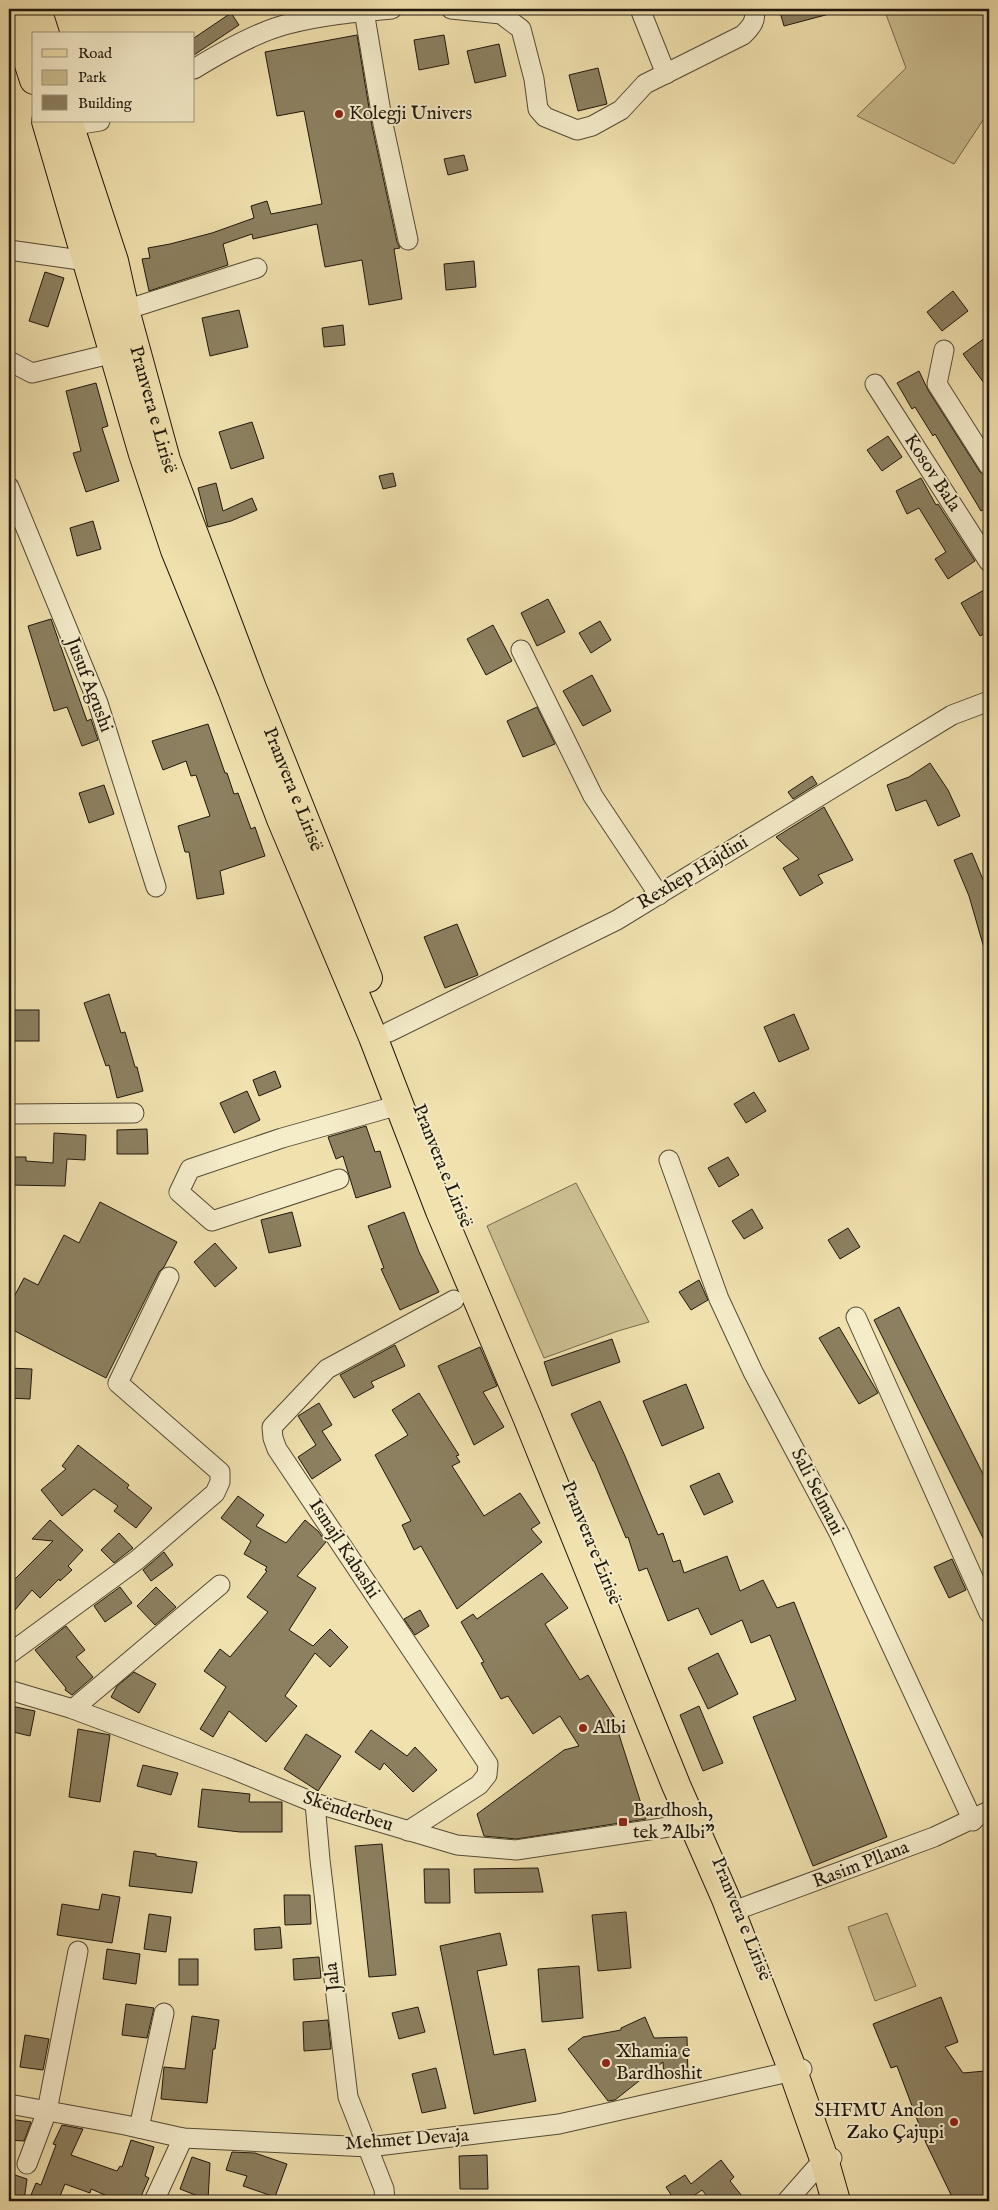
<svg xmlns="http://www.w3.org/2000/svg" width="998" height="2210" font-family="'IM FELL English',serif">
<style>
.green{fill:#ccbf92;stroke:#766b4f}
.building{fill:#8c8060;stroke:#1f170c}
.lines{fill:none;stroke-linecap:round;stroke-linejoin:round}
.minor-casing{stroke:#534a34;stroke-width:21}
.primary-casing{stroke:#1f170c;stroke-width:30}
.minor{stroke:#f5ecca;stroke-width:19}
.primary{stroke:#f0e1ae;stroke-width:28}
.poi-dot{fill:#8f2418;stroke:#f5ecca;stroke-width:2}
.labels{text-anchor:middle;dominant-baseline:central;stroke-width:4;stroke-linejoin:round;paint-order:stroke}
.poi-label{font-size:19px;fill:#1f170c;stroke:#f5ecca;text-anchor:start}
.street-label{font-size:19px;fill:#1f170c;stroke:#f5ecca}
</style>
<rect width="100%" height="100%" fill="#f0e1ae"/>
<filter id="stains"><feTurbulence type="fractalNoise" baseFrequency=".004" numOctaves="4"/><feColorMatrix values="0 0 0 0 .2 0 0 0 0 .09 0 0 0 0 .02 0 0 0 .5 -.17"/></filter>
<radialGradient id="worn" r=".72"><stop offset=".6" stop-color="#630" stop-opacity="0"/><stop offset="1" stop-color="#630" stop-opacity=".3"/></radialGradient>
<g class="green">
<polygon points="884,9 989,9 989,111 954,164 857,116 906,68"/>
<polygon points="576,1183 649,1322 618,1331 544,1358 487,1226"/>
<polygon points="887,1913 916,1986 875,2001 848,1927"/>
</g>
<g class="building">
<polygon points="779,9 833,9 833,13 784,26"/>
<polygon points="231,13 239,25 194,55 194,38"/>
<polygon points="357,35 372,126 397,242 400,248 394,249 402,299 369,305 362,260 325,267 317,224 253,239 252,234 223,244 228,265 149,291 142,259 150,258 148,248 170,244 212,233 254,218 251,206 267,201 271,214 322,204 304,111 277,116 265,52"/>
<polygon points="444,35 449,64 419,70 414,40"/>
<polygon points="499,44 506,76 475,83 467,51"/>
<polygon points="598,68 607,104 578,111 569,75"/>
<polygon points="464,155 468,170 448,175 444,159"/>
<polygon points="474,261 476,287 446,290 444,264"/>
<polygon points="45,272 64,278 48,327 29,321"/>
<polygon points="953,291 968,311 942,331 927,312"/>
<polygon points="239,310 248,347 210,356 202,318"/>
<polygon points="343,325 345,345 324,347 322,328"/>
<polygon points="989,335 989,390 963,354"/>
<polygon points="919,371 928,390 980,472 989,477 989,506 981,511 935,434 933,436 915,407 912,409 897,383"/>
<polygon points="96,383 108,426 102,428 119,481 86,492 73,453 81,451 66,391"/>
<polygon points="252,422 264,458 231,469 219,432"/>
<polygon points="888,436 902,457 882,471 867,450"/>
<polygon points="393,473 396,486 383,489 379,476"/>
<polygon points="921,478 936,505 938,504 975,561 948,579 935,559 946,552 919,508 907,514 896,491"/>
<polygon points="216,483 223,511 252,498 257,510 231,521 208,527 198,488"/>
<polygon points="93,521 101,549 77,556 70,528"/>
<polygon points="984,590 989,599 989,631 980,636 961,603"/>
<polygon points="548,599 565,632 537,646 521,613"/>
<polygon points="51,619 87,721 91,719 98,740 82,746 67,707 54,711 28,626"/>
<polygon points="600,621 611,640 591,653 579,633"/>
<polygon points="493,625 512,661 486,675 467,639"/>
<polygon points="592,675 611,711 583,726 563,691"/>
<polygon points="537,707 555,744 523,757 507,721"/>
<polygon points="208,724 225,773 227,773 234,794 238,793 251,829 255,827 265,856 220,871 224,894 197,899 189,852 185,852 178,826 210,816 196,775 191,776 186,761 163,770 152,741"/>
<polygon points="930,763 948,790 960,816 938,826 926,800 896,811 887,785 909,777"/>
<polygon points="812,776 817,784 793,799 788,792"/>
<polygon points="104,785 114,814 89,823 79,793"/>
<polygon points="824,807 853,860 818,875 823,883 800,896 783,868 799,859 776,837"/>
<polygon points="972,853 989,894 989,954 986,955 969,896 954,860"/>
<polygon points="457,924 478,975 445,988 424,937"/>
<polygon points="109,994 121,1033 125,1032 135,1067 137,1067 143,1091 117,1098 109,1065 106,1066 84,1003"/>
<rect x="13" y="1010" width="26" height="31"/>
<polygon points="794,1014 809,1049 779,1062 764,1027"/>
<polygon points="275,1071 281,1087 259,1096 253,1080"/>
<polygon points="247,1091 260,1120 234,1133 220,1103"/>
<polygon points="754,1092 766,1111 746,1123 734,1104"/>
<polygon points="366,1126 375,1152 380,1151 391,1187 356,1198 343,1156 336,1159 328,1137"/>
<polygon points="147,1129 148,1154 117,1154 117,1130"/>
<polygon points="54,1133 86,1135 85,1160 67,1159 65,1186 9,1185 9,1157 26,1157 26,1161 53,1163"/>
<polygon points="728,1157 739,1175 719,1187 708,1168"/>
<polygon points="100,1202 177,1242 164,1267 159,1272 106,1378 9,1328 9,1306 24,1278 38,1285 64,1235 79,1243"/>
<polygon points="752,1209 763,1228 744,1239 732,1221"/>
<polygon points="292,1212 301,1246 269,1253 261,1220"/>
<polygon points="404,1212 419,1252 439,1292 400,1310 381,1269 384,1268 368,1226"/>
<polygon points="848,1228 860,1247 840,1259 828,1240"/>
<polygon points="215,1243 237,1268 215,1287 194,1262"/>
<polygon points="699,1280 708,1300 691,1310 679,1292"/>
<polygon points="899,1307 989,1486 989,1550 874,1320"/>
<polygon points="839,1327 878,1393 859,1404 819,1338"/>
<polygon points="612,1339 620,1362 552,1386 544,1362"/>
<polygon points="395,1345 405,1366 371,1382 374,1387 354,1398 340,1375"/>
<polygon points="480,1347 497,1386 483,1392 504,1427 474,1445 438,1366"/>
<polygon points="9,1368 32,1369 30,1399 9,1398"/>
<polygon points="686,1384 704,1428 662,1446 643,1401"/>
<polygon points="419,1393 459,1455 456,1456 460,1462 452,1466 484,1516 520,1493 540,1523 531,1529 542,1542 457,1609 421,1546 414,1550 402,1525 411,1521 375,1455 408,1435 392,1410"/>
<polygon points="600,1401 625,1456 658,1535 663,1533 673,1562 680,1560 684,1573 727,1556 740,1591 763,1580 777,1608 794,1602 887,1837 813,1866 753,1717 796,1700 770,1635 751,1643 742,1620 711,1635 698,1608 668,1621 647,1568 639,1571 628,1537 626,1538 594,1461 593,1461 571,1414"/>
<polygon points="319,1403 332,1425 322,1431 341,1460 312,1479 298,1457 316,1445 298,1416"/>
<polygon points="78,1445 129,1485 127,1488 152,1508 136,1528 114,1511 118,1506 94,1489 62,1516 41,1490 66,1469 62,1466"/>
<polygon points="719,1473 733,1502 704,1515 690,1486"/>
<polygon points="238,1496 264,1515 256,1526 286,1543 305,1520 318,1531 326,1542 297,1576 316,1588 289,1630 313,1646 330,1629 348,1647 330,1667 315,1653 285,1696 297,1706 266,1742 229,1711 213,1737 200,1729 226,1687 204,1671 220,1649 230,1657 268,1612 247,1597 267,1571 265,1570 267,1567 244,1554 251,1541 221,1518"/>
<polygon points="50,1520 83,1550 68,1566 72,1570 60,1581 59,1579 40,1598 32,1590 9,1617 9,1585 53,1541 32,1539"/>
<polygon points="119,1533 133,1548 114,1563 101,1550"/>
<polygon points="164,1552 173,1565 151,1581 143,1570"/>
<polygon points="952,1559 966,1590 949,1598 934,1567"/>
<polygon points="542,1573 568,1608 545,1624 580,1680 588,1675 615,1718 614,1719 646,1819 516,1839 484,1836 477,1814 564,1750 579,1746 560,1716 533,1734 508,1696 501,1699 481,1663 484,1662 461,1622 473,1614 477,1619"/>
<polygon points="120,1587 132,1603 105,1622 94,1606"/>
<polygon points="156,1587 176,1607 155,1625 137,1606"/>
<polygon points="420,1610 429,1626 415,1635 404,1619"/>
<polygon points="66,1626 85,1650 76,1657 93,1677 72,1695 65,1690 66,1688 35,1650"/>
<polygon points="718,1653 738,1694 708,1709 688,1668"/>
<polygon points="134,1672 156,1684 139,1713 111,1697 117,1686"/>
<polygon points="11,1706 35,1711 30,1736 9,1731"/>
<polygon points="699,1706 723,1763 703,1771 680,1715"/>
<polygon points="78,1729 110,1735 100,1802 69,1797"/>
<polygon points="371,1730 407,1756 415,1747 437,1770 413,1792 384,1763 380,1770 355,1752"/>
<polygon points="306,1734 341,1756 318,1791 284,1769"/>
<polygon points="143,1765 178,1773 171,1795 137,1786"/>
<polygon points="202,1789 250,1794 249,1802 282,1802 282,1832 240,1832 198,1827"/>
<polygon points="382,1844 396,1975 369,1977 355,1846"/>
<polygon points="134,1851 156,1854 156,1856 197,1862 192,1893 129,1886"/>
<polygon points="538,1868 543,1892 475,1893 474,1869"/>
<polygon points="424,1869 449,1869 450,1903 425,1903"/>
<polygon points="102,1894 120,1897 112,1943 57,1935 62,1904 99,1910"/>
<polygon points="284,1895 310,1895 311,1924 285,1925"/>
<polygon points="626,1912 631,1968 598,1971 592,1915"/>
<polygon points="149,1914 171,1917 166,1952 144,1949"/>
<polygon points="280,1927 282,1948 255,1950 254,1929"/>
<polygon points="500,1933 507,1965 477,1971 494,2055 525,2049 536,2101 474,2114 440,1946"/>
<polygon points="107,1949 140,1954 136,1984 103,1979"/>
<polygon points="319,1957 321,1978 294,1980 293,1959"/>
<rect x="179" y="1959" width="19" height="26"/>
<polygon points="579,1966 583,2018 542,2022 538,1969"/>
<polygon points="941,1997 958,2042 945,2047 963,2073 985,2071 989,2102 989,2201 954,2201 926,2143 897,2066 891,2068 873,2024"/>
<polygon points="126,2004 154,2008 147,2038 122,2035"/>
<polygon points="418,2007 425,2032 399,2039 392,2013"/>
<polygon points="192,2016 219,2020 215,2049 213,2049 207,2103 161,2099 164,2067 185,2069"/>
<polygon points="645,2017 654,2038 687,2037 688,2077 664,2078 663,2062 615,2100 608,2101 568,2049 583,2037 621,2030 621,2028"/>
<polygon points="328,2020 331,2049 304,2051 303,2022"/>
<polygon points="25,2035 49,2039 43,2070 20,2067"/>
<polygon points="436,2068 446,2108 422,2113 412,2074"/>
<polygon points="9,2119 31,2122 24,2141 9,2140"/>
<polygon points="62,2125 83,2129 71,2155 117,2171 120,2166 122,2167 131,2140 154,2147 145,2176 149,2178 139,2201 119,2201 91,2189 90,2193 65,2184 58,2201 46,2201 31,2195 36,2183 41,2185 56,2145 53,2144"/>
<polygon points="232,2152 255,2153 287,2164 275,2197 243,2186 247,2176 226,2170"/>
<polygon points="487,2155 488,2189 460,2189 459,2156"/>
<polygon points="192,2157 210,2163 208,2200 180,2189"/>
<polygon points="721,2160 734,2177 730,2181 746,2201 711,2201 702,2190 686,2201 675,2201 666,2187 685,2175 691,2184"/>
<polygon points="12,2174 27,2179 24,2201 9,2201 9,2182"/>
</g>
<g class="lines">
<defs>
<g id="minor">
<path d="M451,9l50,5 20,15 13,50 4,30 7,8 32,13 15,-4 29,-16 24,-26 98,-49c7,-7 15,-15 10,-26"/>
<polyline points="640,9 666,74"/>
<polyline points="364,11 383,124 408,240"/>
<path d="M194,69c26,-16 65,-38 94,-45 34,-9 69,-12 104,-15"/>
<polyline points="69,126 100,121"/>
<polyline points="9,250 87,261"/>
<polyline points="125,310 257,268"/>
<polyline points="944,350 937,384 989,466"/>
<polyline points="9,361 32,373 114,353"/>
<polyline points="875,384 989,562"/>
<polyline points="9,487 98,703 156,887"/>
<polyline points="521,650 593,796 659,895"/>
<polyline points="389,1032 617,920 952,715 989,701"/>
<polyline points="9,1114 134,1113"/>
<polyline points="669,1160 719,1299 753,1372 839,1533 973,1821"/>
<polyline points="339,1179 212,1221 179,1192 190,1169 282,1138 399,1105"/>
<polyline points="856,1317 989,1613"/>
<polyline points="9,1654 137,1560 215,1493 220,1482 220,1472 118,1383 169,1277"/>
<polyline points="9,1690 73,1709 230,1768 315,1803 457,1845 516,1850 702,1822"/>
<polyline points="73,1709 220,1585"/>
<polyline points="315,1803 320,1860 348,2097 384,2189 385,2201"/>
<polyline points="408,1831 479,1785 487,1775 488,1764 277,1449 273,1438 272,1427 327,1369 454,1300"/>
<polyline points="731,1912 934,1837 989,1811"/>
<polyline points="9,2104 125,2125 183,2138 369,2147 559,2124 802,2069"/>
<polyline points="139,2128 164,2013"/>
<polyline points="27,2164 47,2111 78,1951"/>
<polyline points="154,2201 183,2138"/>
<polyline points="787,2201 824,2159 832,2158"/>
</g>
<g id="primary">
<polyline points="11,9 34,80"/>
<polyline points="37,9 45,34"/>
<polyline points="46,121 143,454 175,550 232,690 281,819 373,1037 440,1211 527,1417 676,1785 726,1899 793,2071 824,2159 836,2201"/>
<path id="s1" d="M68,121l46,140 11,49 41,150 86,228 116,290"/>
</g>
</defs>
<use href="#minor" class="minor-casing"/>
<use href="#primary" class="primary-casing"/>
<use href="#minor" class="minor"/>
<use href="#primary" class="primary"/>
</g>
<g class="poi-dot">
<circle cx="339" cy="114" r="5"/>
<circle cx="583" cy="1728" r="5"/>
<rect x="618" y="1817" width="10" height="10" rx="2.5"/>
<circle cx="606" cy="2063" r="5"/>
<circle cx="954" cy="2122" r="5"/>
</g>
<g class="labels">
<g class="poi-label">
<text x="349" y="114">Kolegji Univers</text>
<text x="593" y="1728">Albi</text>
<text x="633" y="1811">Bardhosh,<tspan x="633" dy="22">tek "Albi"</tspan></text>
<text x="616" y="2052">Xhamia e<tspan x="616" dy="22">Bardhoshit</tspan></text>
<text x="944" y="2111" text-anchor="end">SHFMU Andon<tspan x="944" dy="22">Zako Çajupi</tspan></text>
</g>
<g class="street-label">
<text stroke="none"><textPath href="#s1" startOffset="301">Pranvera e Lirisë</textPath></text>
<text transform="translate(932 473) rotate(57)">Kosov Bala</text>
<text transform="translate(89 685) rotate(69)">Jusuf Agushi</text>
<text stroke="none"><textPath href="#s1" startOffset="706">Pranvera e Lirisë</textPath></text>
<text transform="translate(693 873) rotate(-31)">Rexhep Hajdini</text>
<text transform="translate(442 1166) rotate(68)">Pranvera e Lirisë</text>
<text transform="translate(817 1492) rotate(63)">Sali Selmani</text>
<text transform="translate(591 1543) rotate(68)">Pranvera e Lirisë</text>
<text transform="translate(344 1549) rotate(57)">Ismajl Kabashi</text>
<text transform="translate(348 1812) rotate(18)">Skënderbeu</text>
<text transform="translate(861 1865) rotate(-21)">Rasim Pllana</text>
<text transform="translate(741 1919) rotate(68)">Pranvera e Lirisë</text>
<text transform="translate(333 1977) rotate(-96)">Jala</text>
<text transform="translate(407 2140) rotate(-4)">Mehmet Devaja</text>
</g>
</g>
<rect width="998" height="2210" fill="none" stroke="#f0e1ae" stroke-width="30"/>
<rect x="10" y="10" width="978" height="2190" fill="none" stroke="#1f170c" stroke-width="2.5"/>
<rect x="15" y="15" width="968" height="2180" fill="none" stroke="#1f170c"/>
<rect x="32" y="32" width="162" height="90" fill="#f5ecca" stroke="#9f977e"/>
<rect x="42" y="49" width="25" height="8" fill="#f0e1ae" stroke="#9f977e"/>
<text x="78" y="58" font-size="15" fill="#1f170c">Road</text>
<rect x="42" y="70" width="25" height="15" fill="#ccbf92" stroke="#9f977e"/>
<text x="78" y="82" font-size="15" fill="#1f170c">Park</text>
<rect x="42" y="95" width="25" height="15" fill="#8c8060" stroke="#9f977e"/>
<text x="78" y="108" font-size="15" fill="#1f170c">Building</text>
<rect width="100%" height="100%" filter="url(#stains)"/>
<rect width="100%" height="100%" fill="url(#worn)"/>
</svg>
